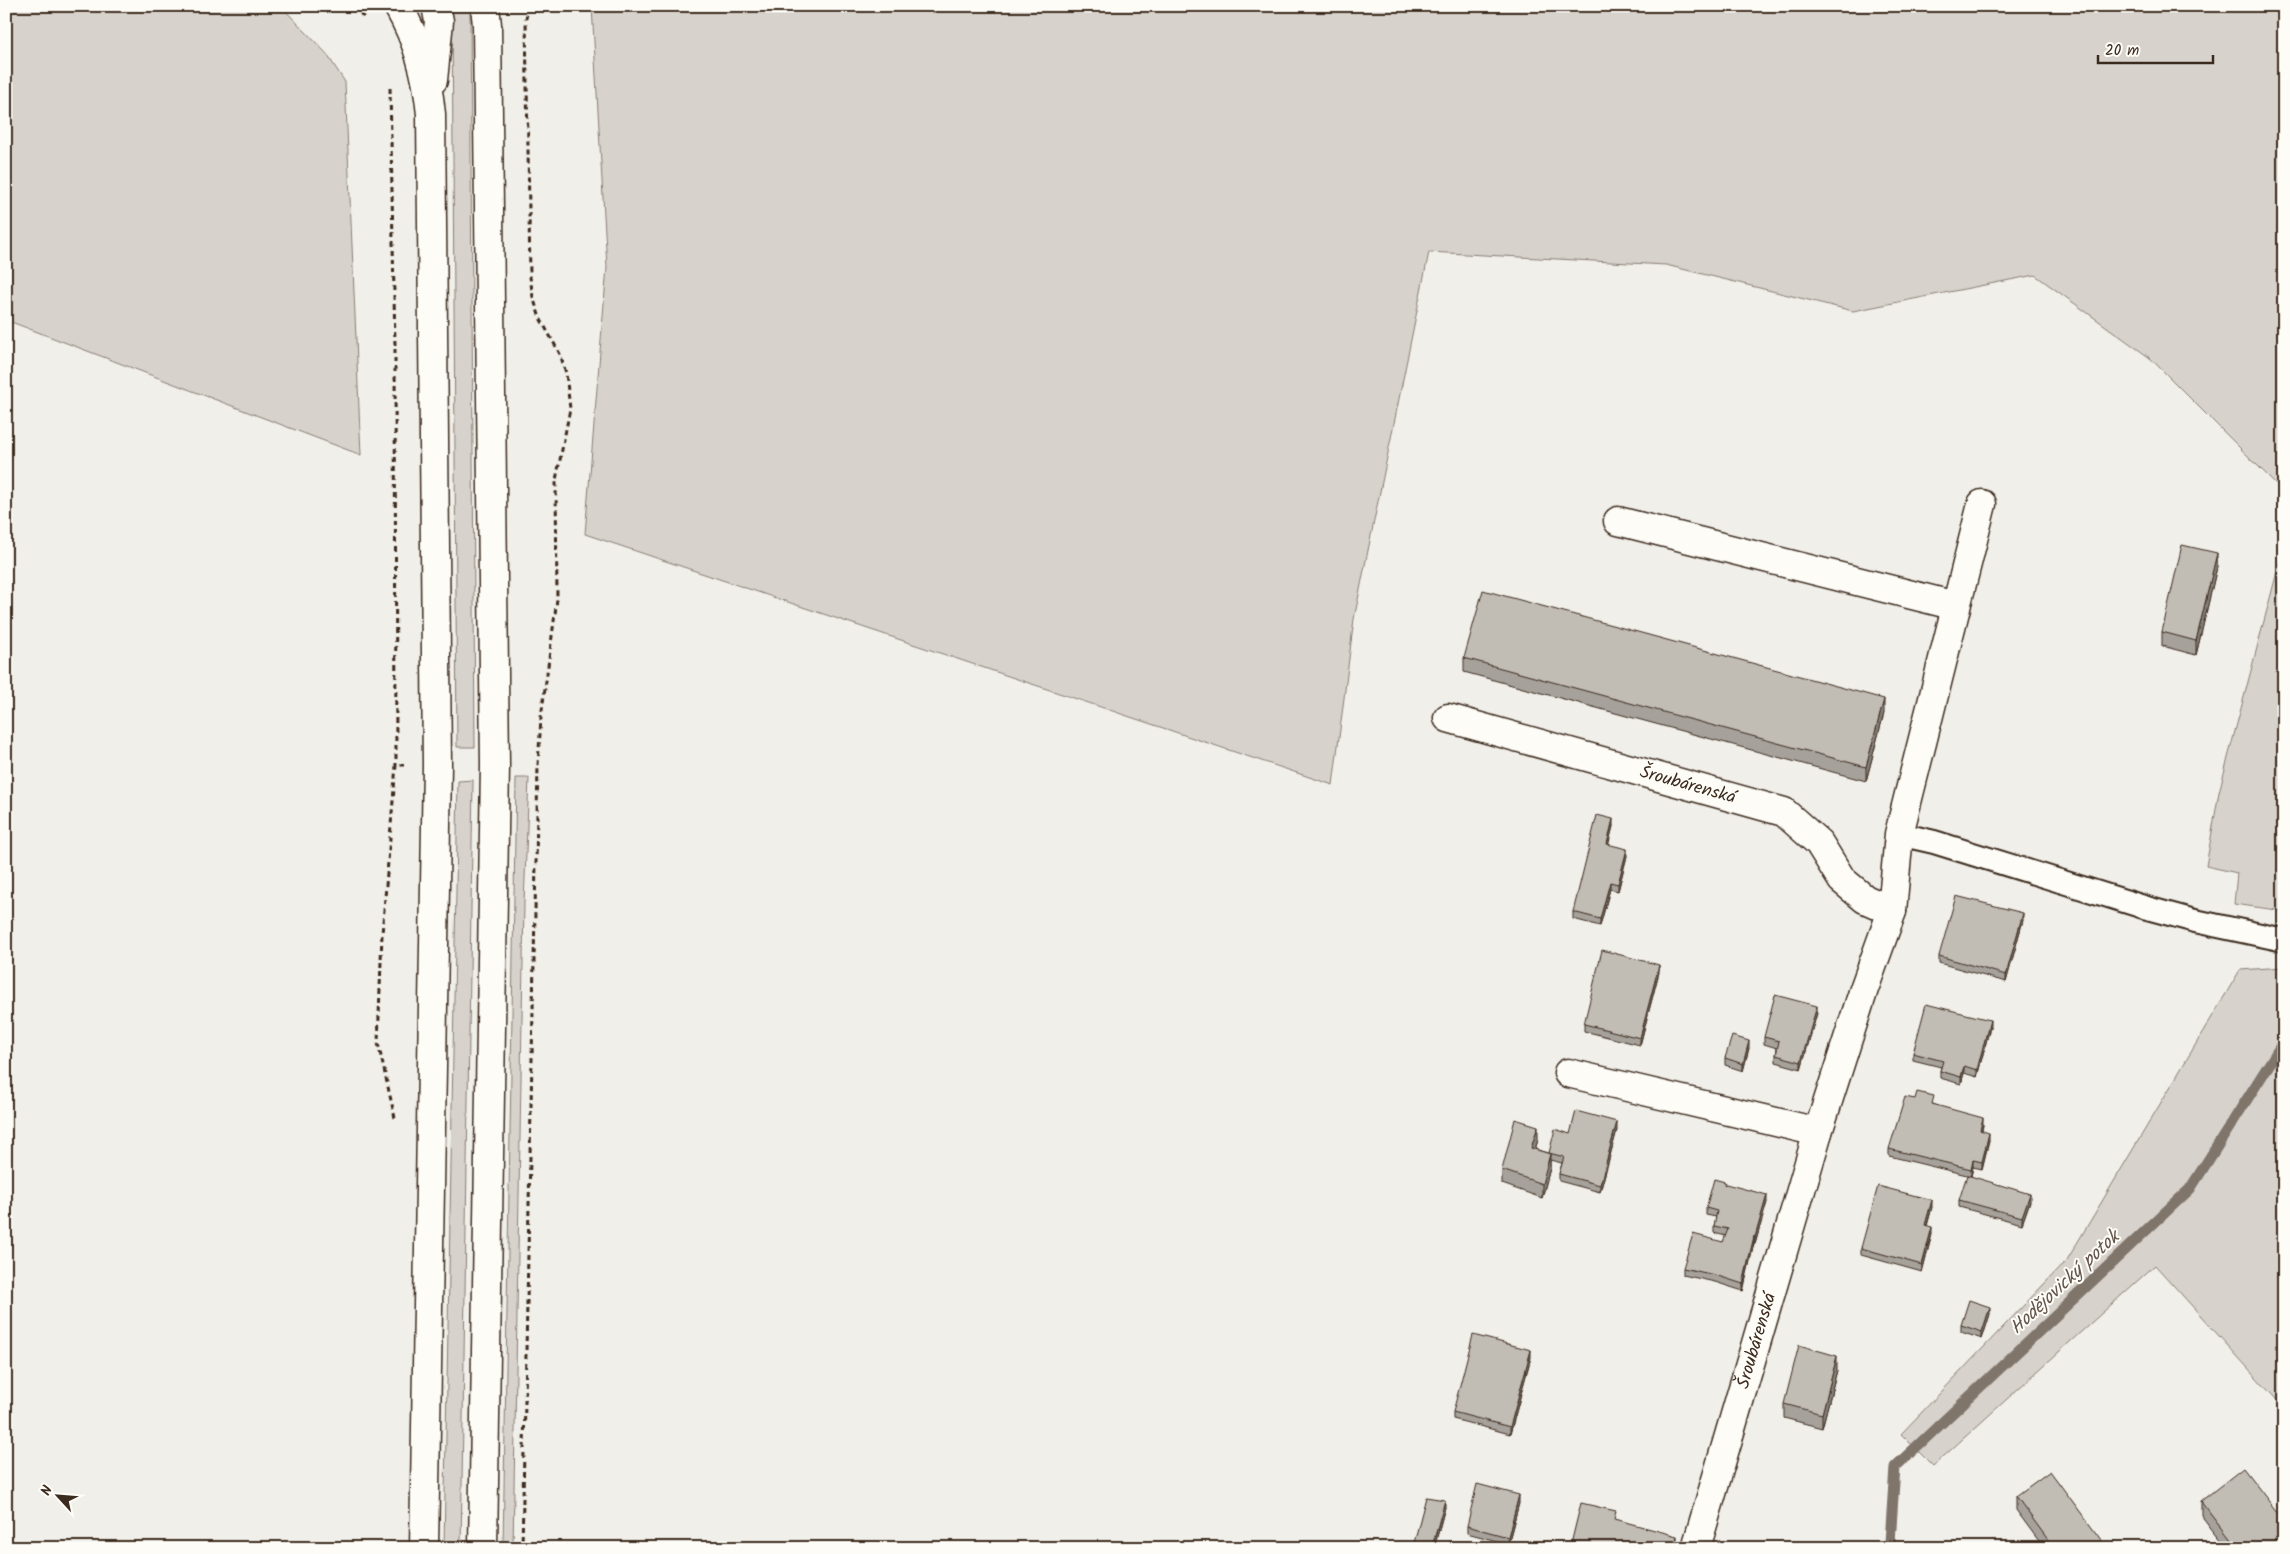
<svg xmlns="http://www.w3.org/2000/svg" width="2290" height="1554" font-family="Kalam,sans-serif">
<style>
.green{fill:#d7d2cc;stroke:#897e75}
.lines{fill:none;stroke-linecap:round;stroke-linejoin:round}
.stream{stroke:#80746b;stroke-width:11}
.service-casing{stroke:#3b2a1e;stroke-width:26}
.minor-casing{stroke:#3b2a1e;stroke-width:31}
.secondary-casing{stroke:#3b2a1e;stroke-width:31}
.path{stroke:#3b2a1e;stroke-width:3;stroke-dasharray:5 4;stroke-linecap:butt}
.service{stroke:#fdfcf7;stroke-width:22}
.minor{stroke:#fdfcf7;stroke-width:28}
.secondary{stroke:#fdfcf7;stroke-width:28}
.wall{fill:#a6a29b;stroke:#3b2a1e}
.shaded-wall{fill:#87847e;stroke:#3b2a1e}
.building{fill:#c1bcb4;stroke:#3b2a1e}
.labels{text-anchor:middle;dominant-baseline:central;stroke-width:4;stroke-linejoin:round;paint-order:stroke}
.street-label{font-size:18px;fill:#3b2a1e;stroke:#fdfcf7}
.water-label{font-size:19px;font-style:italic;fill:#63554b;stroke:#fdfcf7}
</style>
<rect width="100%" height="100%" fill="#f1efea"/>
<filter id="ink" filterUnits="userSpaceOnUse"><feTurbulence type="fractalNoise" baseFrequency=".02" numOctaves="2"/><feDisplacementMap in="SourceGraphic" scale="10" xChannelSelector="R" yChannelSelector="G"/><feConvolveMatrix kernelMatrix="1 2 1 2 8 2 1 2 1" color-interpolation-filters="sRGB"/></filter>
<g filter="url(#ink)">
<g class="green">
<polygon points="6,6 281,6 326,53 345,82 361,455 6,320"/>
<polygon points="452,6 470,6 475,747 457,747"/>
<polygon points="624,6 2284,6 2284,492 2150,358 2035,275 1853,311 1666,265 1429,252 1354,619 1333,785 585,534 607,267 592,7"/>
<polygon points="2284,545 2284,911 2234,904 2237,873 2206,866 2219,792"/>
<polygon points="516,778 529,778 524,903 513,1548 503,1548"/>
<polygon points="473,780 461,1548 444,1548 458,781"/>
<polygon points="2284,967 2284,1408 2155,1265 1933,1466 1901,1434 2067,1260 2240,970"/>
</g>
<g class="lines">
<polyline class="stream" points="1888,1548 1890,1542 1895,1467 2190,1189 2284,1041"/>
<defs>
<polyline id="service" points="1899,834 1934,842 2147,908 2195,921 2284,940"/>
<g id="minor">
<polyline points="1618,521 1956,606"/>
<path id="s1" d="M1448,718l336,94 35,31 23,37 23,19 27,12"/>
<polyline points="1568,1073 1818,1132"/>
<path id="s2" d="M1696,1548l122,-416 46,-143 28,-78 7,-77 83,-330"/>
</g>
<g id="secondary">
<path d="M398,6c20,35 29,68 33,108l6,651 -13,783"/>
<polyline points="433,80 439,21 436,6"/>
<polyline points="483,1548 495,765 487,25 485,6"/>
</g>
</defs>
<use href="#service" class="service-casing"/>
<use href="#minor" class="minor-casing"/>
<use href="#secondary" class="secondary-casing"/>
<g class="path">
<polyline points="355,6 364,18"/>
<polyline points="390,88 395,346 396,765"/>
<polyline points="395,1118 378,1043 382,934 396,765 404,765"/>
<polyline points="522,1548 538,765 541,718 557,599 556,480 570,409 566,373 560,354 540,318 533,297 530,277 526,18 529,6"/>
</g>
<use href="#service" class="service"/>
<use href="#minor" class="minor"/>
<use href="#secondary" class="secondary"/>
</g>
<g class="wall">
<polygon points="2217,567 2196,655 2162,646 2162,632"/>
<polygon points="1464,658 1884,713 1866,781 1464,672"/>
<polygon points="1613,826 1608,845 1627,856 1618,891 1610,889 1600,926 1573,919 1573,912"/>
<polygon points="2023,920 2006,982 1939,963 1939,956"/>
<polygon points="1659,972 1640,1045 1584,1031 1584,1024"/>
<polygon points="1817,1013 1801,1069 1776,1062 1776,1055 1777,1048 1764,1044 1764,1037"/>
<polygon points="1990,1027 1977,1077 1964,1073 1961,1084 1940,1078 1940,1071 1941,1067 1913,1060 1913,1053"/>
<polygon points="1749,1048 1743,1071 1725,1065 1725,1058"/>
<polygon points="1933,1104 1983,1125 1982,1131 1989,1140 1982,1169 1973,1167 1971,1176 1889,1156 1889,1149"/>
<polygon points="1617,1130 1600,1192 1559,1181 1559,1174 1562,1163 1550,1160 1550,1168 1542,1198 1502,1184 1502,1170 1538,1140 1535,1149 1549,1153 1570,1134"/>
<polygon points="1725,1185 1767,1202 1755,1244 1754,1243 1743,1291 1715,1282 1683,1275 1683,1268 1723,1242 1726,1236 1714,1233 1714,1226 1716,1217 1706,1215 1706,1208"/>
<polygon points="1959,1200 2030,1201 2022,1224 1959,1207"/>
<polygon points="1932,1207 1927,1226 1932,1234 1922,1272 1861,1255 1861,1248"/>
<polygon points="1990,1314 1982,1339 1961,1332 1961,1325"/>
<polygon points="1531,1357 1510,1434 1453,1419 1453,1412"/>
<polygon points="1837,1370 1822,1428 1784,1418 1784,1404"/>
<polygon points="2016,1496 2107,1548 2044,1548 2016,1510"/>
<polygon points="2201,1501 2284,1548 2226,1548 2201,1515"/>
<polygon points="1519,1503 1508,1544 1467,1533 1467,1526"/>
<polygon points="1445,1507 1434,1548 1414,1548 1414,1543"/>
</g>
<g class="shaded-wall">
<polygon points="2217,553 2217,567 2196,655 2196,641"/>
<polygon points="1884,699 1884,713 1866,781 1866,767"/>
<polygon points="1613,819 1613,826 1607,851 1607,844"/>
<polygon points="1627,849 1627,856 1618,891 1618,884"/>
<polygon points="1610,882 1610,889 1600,926 1600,919"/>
<polygon points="2023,913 2023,920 2006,982 2006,975"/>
<polygon points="1659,965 1659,972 1640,1045 1640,1038"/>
<polygon points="1817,1006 1817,1013 1801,1069 1801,1062"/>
<polygon points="1990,1020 1990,1027 1977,1077 1977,1070"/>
<polygon points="1749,1041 1749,1048 1743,1071 1743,1064"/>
<polygon points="1964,1066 1964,1073 1961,1084 1961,1077"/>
<polygon points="1983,1118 1983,1125 1980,1137 1980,1130"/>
<polygon points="1617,1122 1617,1130 1600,1192 1600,1185"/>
<polygon points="1538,1126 1538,1140 1531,1162 1531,1148"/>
<polygon points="1989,1133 1989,1140 1982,1169 1982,1162"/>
<polygon points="1550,1154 1550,1168 1542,1198 1542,1184"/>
<polygon points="1973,1160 1973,1167 1971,1176 1971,1169"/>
<polygon points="2030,1194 2030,1201 2022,1224 2022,1217"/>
<polygon points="1767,1195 1767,1202 1755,1244 1755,1237"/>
<polygon points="1932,1200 1932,1207 1925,1232 1925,1225"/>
<polygon points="1932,1227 1932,1234 1922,1272 1922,1265"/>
<polygon points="1754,1236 1754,1243 1743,1291 1743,1284"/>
<polygon points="1990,1307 1990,1314 1982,1339 1982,1332"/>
<polygon points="1531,1350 1531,1357 1510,1434 1510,1427"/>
<polygon points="1837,1356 1837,1370 1822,1428 1822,1414"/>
<polygon points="1519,1495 1519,1503 1508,1544 1508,1537"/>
<polygon points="1445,1500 1445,1507 1434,1548 1432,1548"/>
<polygon points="1677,1536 1677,1543 1675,1548 1674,1548"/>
</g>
<g class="building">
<polygon points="2182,545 2217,553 2196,641 2162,632"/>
<polygon points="1483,590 1884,699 1866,767 1464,658"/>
<polygon points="1597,815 1613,819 1607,844 1627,849 1618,884 1610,882 1600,919 1573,912"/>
<polygon points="1956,896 2023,913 2006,975 1939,956"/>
<polygon points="1602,950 1659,965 1640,1038 1584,1024"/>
<polygon points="1775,995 1817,1006 1801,1062 1776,1055 1779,1041 1764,1037"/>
<polygon points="1926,1004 1990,1020 1977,1070 1964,1066 1961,1077 1940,1071 1943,1061 1913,1053"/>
<polygon points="1732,1036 1749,1041 1743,1064 1725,1058"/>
<polygon points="1917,1092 1934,1096 1932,1104 1983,1118 1980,1130 1989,1133 1982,1162 1973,1160 1971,1169 1889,1149 1905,1097 1915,1099"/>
<polygon points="1576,1111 1617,1122 1600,1185 1559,1174 1564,1157 1549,1153 1555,1129 1570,1134"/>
<polygon points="1515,1119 1538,1126 1531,1148 1550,1154 1542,1184 1502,1170"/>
<polygon points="1967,1175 2030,1194 2022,1217 1959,1200"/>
<polygon points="1714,1179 1725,1182 1724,1186 1726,1184 1767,1195 1755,1237 1754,1236 1743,1284 1715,1275 1683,1268 1693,1234 1723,1242 1728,1229 1714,1226 1717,1211 1706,1208"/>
<polygon points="1878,1186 1932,1200 1925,1225 1932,1227 1922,1265 1861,1248"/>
<polygon points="1969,1300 1990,1307 1982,1332 1961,1325"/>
<polygon points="1473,1335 1531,1350 1510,1427 1453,1412"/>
<polygon points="1799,1345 1837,1356 1822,1414 1784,1404"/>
<polygon points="2243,1468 2284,1521 2284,1545 2280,1548 2237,1548 2201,1501"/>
<polygon points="2050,1471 2107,1548 2054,1548 2016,1496"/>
<polygon points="1477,1484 1519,1495 1508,1537 1467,1526"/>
<polygon points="1426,1497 1445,1500 1432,1547 1414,1543"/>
<polygon points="1581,1503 1616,1511 1614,1519 1677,1536 1674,1548 1570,1548"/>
</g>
</g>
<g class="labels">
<g class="street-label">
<text stroke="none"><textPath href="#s1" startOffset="249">Šroubárenská</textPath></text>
<text stroke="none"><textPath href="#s2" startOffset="216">Šroubárenská</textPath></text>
</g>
<g class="water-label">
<text transform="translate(2065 1283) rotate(-43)">Hodějovický potok</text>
</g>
</g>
<rect width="2290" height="1554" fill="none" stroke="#fdfcf7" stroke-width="25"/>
<rect x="12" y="12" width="2265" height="1529" fill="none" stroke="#3b2a1e" stroke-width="2" filter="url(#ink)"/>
<g transform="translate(58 1496) rotate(296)" stroke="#fdfcf7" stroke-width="4" paint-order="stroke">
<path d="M0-4L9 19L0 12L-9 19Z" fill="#3b2a1e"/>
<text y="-8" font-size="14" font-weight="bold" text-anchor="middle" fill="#3b2a1e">N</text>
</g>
<path d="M2098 55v8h115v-8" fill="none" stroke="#3b2a1e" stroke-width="2.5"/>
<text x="2105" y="55" font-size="15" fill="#3b2a1e" stroke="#fdfcf7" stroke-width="4" paint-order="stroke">20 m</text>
</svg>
